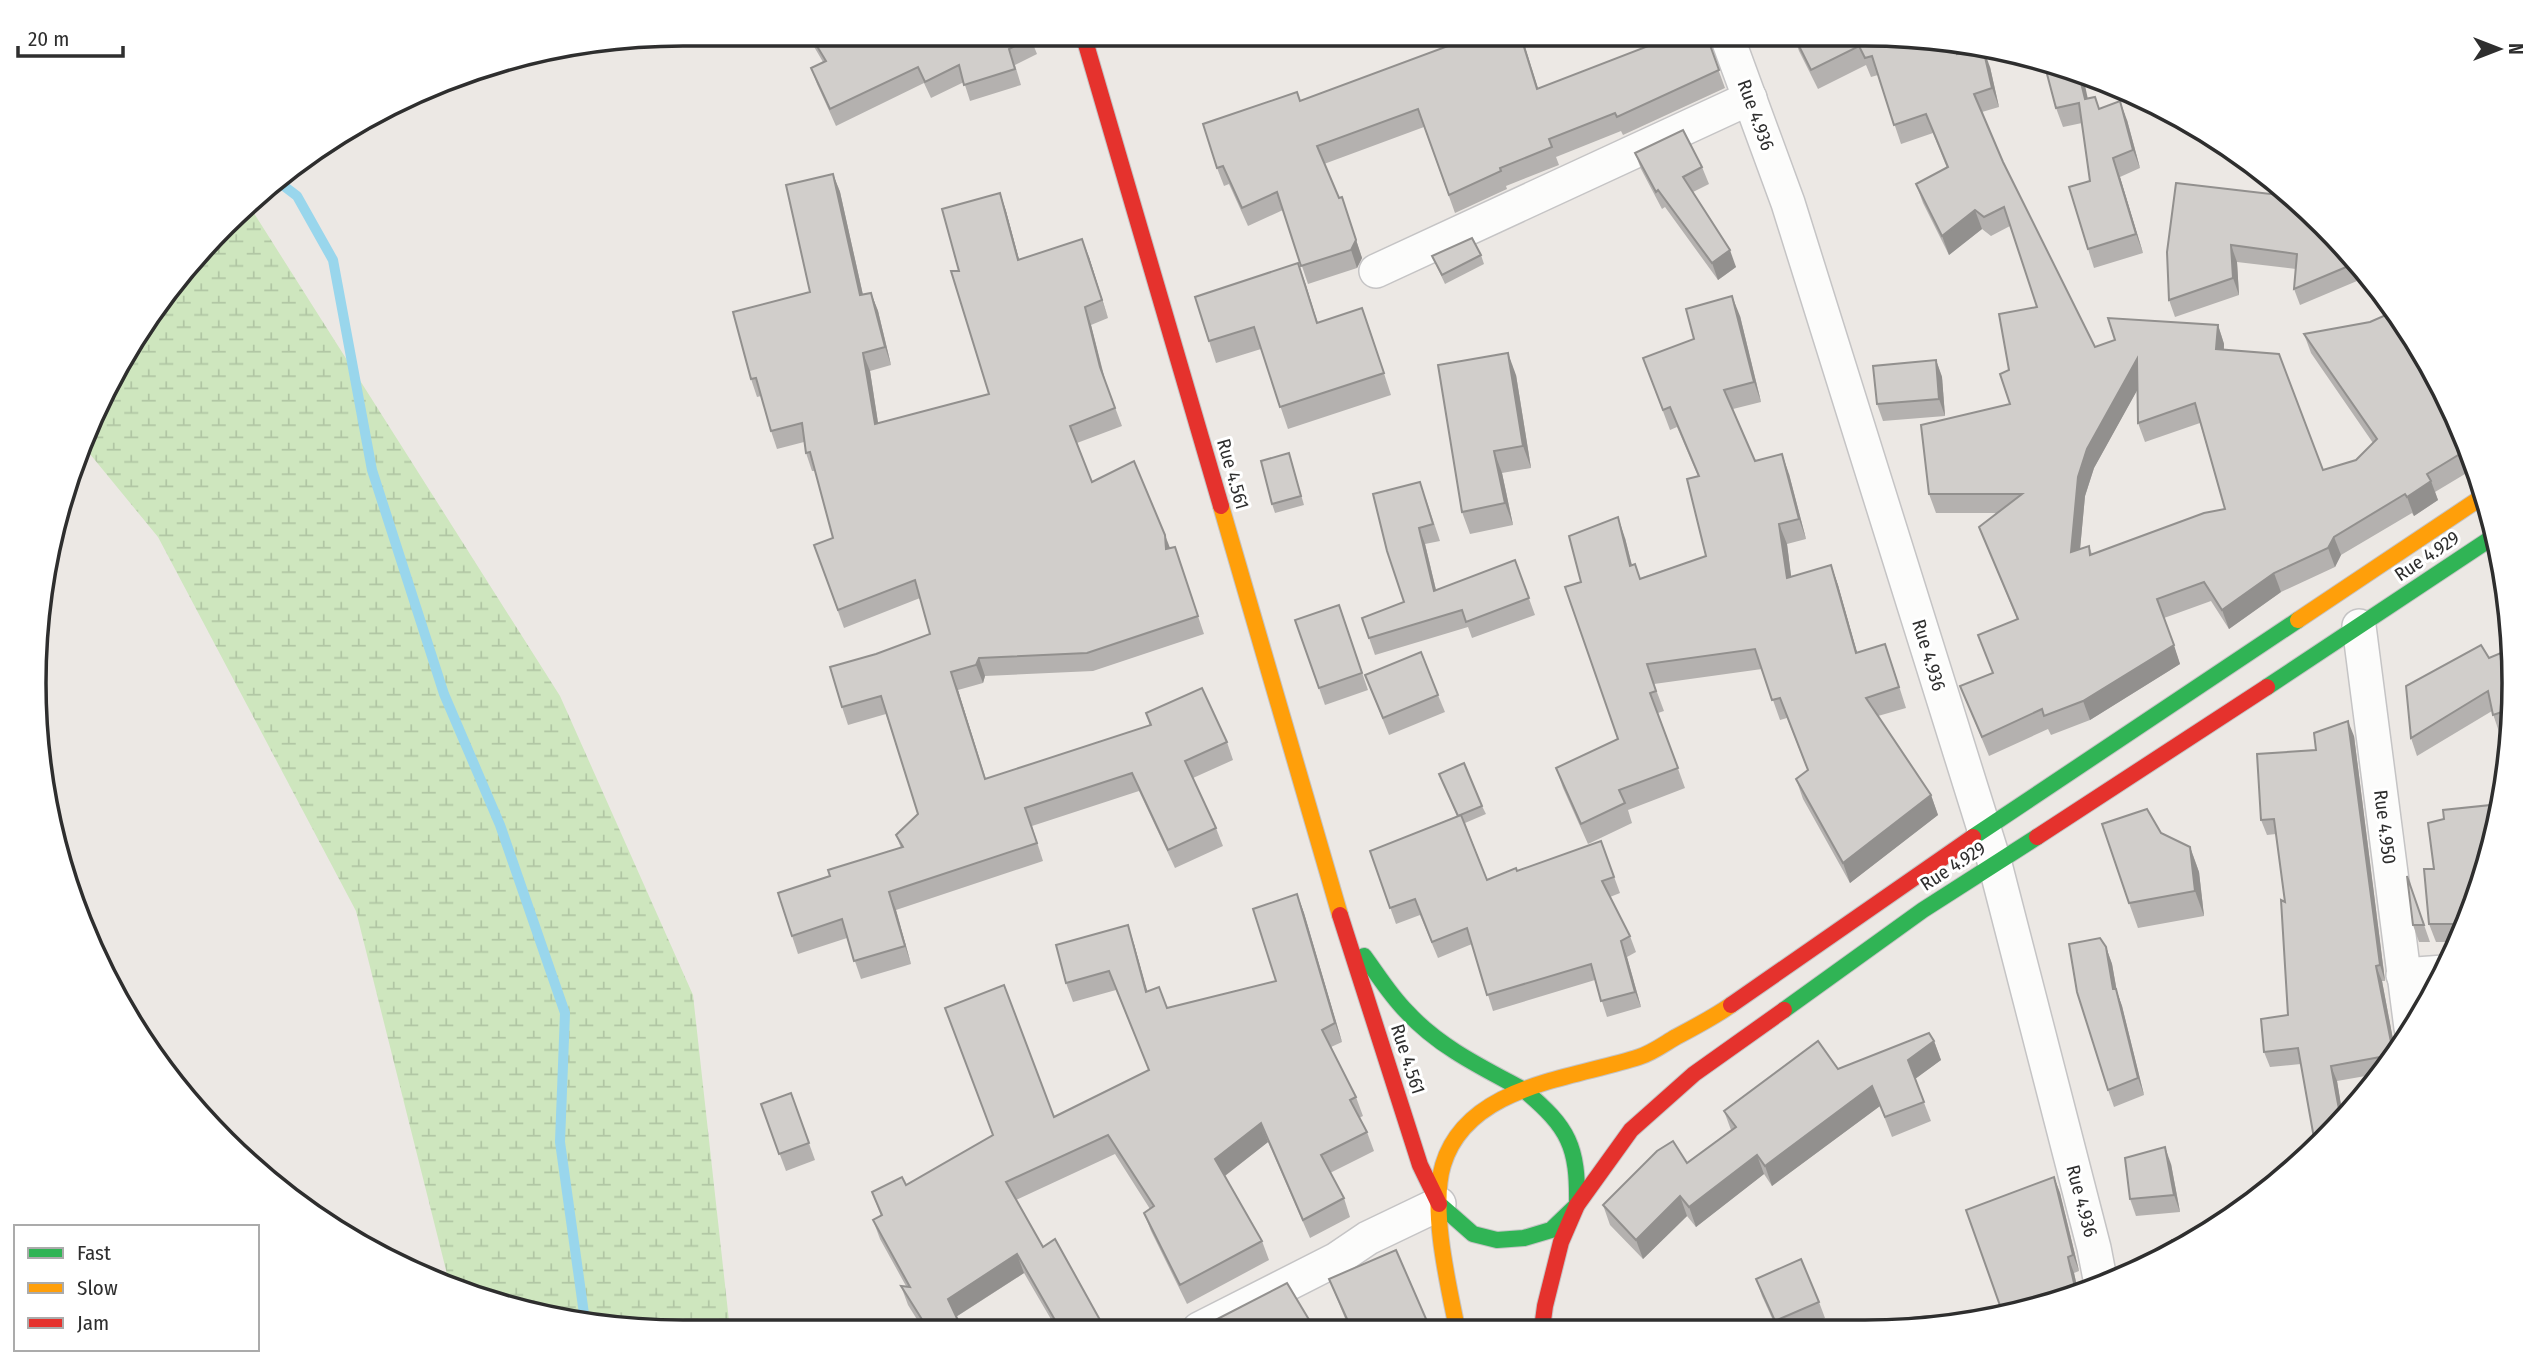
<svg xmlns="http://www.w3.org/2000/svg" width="2548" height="1365" font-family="'Fira Sans Condensed',sans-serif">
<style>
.wetland{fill:url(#wetland-marsh)}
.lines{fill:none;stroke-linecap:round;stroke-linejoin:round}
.stream{stroke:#99d6ec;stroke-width:10}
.street-casing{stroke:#c5c4c5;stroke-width:36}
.fast-casing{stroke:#c5c4c5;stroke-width:18}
.slow-casing{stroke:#c5c4c5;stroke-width:18}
.jam-casing{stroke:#c5c4c5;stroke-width:18}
.street{stroke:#fcfcfb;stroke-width:33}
.fast{stroke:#30b455;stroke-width:16}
.slow{stroke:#ff9f0a;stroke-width:16}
.jam{stroke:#e5322d;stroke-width:16}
.wall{fill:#b4b1af;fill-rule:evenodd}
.shaded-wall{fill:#92908e}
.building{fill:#d1cecb;stroke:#92908e;stroke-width:2;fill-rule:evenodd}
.labels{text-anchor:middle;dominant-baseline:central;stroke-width:6;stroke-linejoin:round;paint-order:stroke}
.street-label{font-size:19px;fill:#2e2e2e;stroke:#fff}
.rim{fill:none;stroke:#2e2e2e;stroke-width:3.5}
</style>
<defs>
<pattern id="wetland-marsh" width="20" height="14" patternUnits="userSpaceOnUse" patternTransform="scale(1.75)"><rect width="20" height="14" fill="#cee6be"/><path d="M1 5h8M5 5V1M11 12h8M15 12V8" fill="none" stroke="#b1c6a4"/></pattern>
</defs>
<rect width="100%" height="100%" fill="#ece8e4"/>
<polygon class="wetland" points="250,207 560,696 693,995 730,1330 640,1330 514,1310 449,1282 356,911 158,537 85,448 142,322"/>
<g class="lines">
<polyline class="stream" points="276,180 297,196 333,260 372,470 444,694 500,825 565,1013 560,1142 585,1321"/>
<defs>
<g id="street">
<polyline points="1726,34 1788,203 1995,864 2094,1248 2101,1284"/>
<polyline points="1376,271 1750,98"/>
<polyline points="2359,626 2411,1028"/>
<polyline points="2403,975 2444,972"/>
<polyline points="1199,1329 1337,1259 1368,1238 1439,1204"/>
</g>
<g id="fast">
<polyline points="2267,687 2496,535"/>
<polyline points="1973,837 2298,620"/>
<path d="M1364,956c14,19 26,39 43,56 32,35 76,56 117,78"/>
<polyline points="1784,1010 1923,910 2037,837"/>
<path d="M1439,1204l34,30 24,6 27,-2 27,-8 26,-25c1,-59 -8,-77 -53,-115"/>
</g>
<g id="slow">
<polyline points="1221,506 1340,915"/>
<polyline points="2298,620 2485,495"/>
<path d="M1457,1328c-9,-44 -27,-120 -14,-163 24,-80 129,-86 196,-108 13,-4 25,-13 37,-20 19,-10 38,-20 55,-32"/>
</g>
<g id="jam">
<polyline points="1083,34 1221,506"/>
<polyline points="2037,837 2267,687"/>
<polyline points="1340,915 1420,1165 1439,1204"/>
<polyline points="1731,1005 1973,837"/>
<polyline points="1542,1328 1545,1306 1561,1242 1577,1205 1631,1130 1694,1074 1784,1010"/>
</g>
</defs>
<use href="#street" class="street-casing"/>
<use href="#fast" class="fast-casing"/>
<use href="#slow" class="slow-casing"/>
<use href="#jam" class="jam-casing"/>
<use href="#street" class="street"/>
<use href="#fast" class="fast"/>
<use href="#slow" class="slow"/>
<use href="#jam" class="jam"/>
</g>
<g class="wall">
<polygon points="806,33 1029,34 1037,54 1015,65 1021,85 970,101 964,82 931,98 924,83 836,126 817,84 811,68 823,62"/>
<polygon points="1645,34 1708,34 1708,41 1725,88 1623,135 1621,131 1556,157 1559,165 1506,186 1507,189 1455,213 1424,127 1324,164 1339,198 1342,197 1362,258 1357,268 1308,284 1283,210 1248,226 1229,184 1224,186 1217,168 1300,101 1538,89 1650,45"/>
<path d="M1793,34l115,1 54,9v8l28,15 9,40 -17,5 21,50 92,185 123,-22 6,19v6l99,120 33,-10 17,-17 -62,-90 -7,-19 144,61 27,73 -40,24 3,8 -24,16 -2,-3 -71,42 -6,12 -54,25 -52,37 -18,-28 -47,17 16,46 -90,56 -39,15 -3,-6 -59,27 -29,-70 33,-13 -15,-38 39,-16 -38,-92 19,-14h-62l-7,-19 81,-90 -1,-34 28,-63 -27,-81 -19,10 -9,-7 -33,26 -26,-52 -7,-19 31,-16 -14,-35 -32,11 -23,-69 -7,2 -5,-12 -48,24 -19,-38zM2137,390l1,33 7,19 55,-19 25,86 -133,45 -3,-8 -9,3 5,-53 9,-28z"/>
<polygon points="2095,97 2099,109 2127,120 2140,168 2120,177 2143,253 2094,268 2088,249 2090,181 2082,123 2063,127 2056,108"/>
<polygon points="1635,153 1702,167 1709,184 1693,192 1736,267 1718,280 1665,207 1662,209 1641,169"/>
<polygon points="833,174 840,192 863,295 871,293 878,311 891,365 870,371 878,423 989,394 1000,193 1006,211 1019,259 1089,257 1108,318 1091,325 1106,383 1122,426 1077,443 1092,482 1170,548 1181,565 1204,634 1093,671 985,676 983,683 958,690 986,779 1150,726 1146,713 1227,742 1233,760 1193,778 1216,828 1223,846 1175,868 1139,791 1032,826 1043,861 896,910 911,964 861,979 847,938 798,954 792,936 830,876 901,848 896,835 918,814 886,714 848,725 842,707 876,654 930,634 920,598 844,628 814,545 833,538 815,471 812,471 806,453 804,442 777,449 771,431 761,396 757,397 751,379 810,292"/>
<polygon points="2296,197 2355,260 2349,262 2351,265 2357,281 2300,305 2294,289 2296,269 2237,262 2239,295 2175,317 2169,300 2167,252"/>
<polygon points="1481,255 1484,264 1445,284 1432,256"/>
<polygon points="1298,263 1318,323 1370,330 1391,395 1288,429 1261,349 1216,363 1209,341"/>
<polygon points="1740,316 1761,402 1733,409 1755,461 1789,474 1806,539 1787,544 1791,577 1831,565 1838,585 1857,653 1892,664 1906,708 1878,716 1931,795 1938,815 1850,883 1803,799 1796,779 1808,771 1787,718 1780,720 1762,669 1654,684 1664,711 1658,713 1685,788 1628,810 1632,823 1588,844 1563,788 1556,768 1618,739 1581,582 1625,538 1632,565 1640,578 1706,556 1698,476 1677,427 1670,430 1643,358 1694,339"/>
<polygon points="1936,360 1942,377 1945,416 1883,421 1877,404"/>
<polygon points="1516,375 1531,468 1502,473 1513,525 1470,534 1462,512"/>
<polygon points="1289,453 1304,505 1275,513 1272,504"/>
<polygon points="1426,499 1440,541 1425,544 1436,590 1515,560 1535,615 1472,638 1468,627 1375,655 1362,618 1404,602 1387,551"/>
<polygon points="1339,605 1368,690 1325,705 1295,620"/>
<polygon points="2513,648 2510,729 2499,732 2492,711 2417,756 2411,738 2489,658"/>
<polygon points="1365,675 1438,695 1445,712 1389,735"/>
<polygon points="2354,736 2384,973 2385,981 2382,981 2395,1050 2377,1074 2337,1081 2343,1117 2325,1141 2318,1147 2314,1138 2301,1064 2270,1067 2264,1052 2288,1015 2285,902 2276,834 2267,835 2261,820 2316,750"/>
<polygon points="1439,774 1482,806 1486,814 1465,823 1487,880 1517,871 1601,841 1620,893 1610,897 1630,936 1636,952 1627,957 1641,1007 1607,1017 1595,980 1493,1011 1472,944 1438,958 1420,915 1396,924 1370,851 1457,816"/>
<polygon points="2161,833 2190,847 2199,872 2204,916 2138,928 2129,903"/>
<polygon points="2434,869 2480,891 2457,942 2436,942 2429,924"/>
<polygon points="2407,876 2430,942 2419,942 2413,925"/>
<polygon points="1297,894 1304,913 1342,1042 1331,1047 1356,1097 1363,1116 1359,1118 1367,1132 1374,1151 1330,1173 1344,1198 1350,1217 1310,1238 1268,1142 1225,1176 1262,1241 1269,1260 1187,1304 1151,1231 1144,1213 1150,1209 1115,1154 1016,1200 1043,1247 1105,1329 1054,1329 1052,1321 1024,1273 956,1317 962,1329 923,1329 908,1305 901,1286 906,1286 880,1239 873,1220 881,1216 872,1192 906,1185 1054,1117 1149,1070 1116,990 1073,1002 1066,983 1134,944 1147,992 1167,1008 1276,981"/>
<polygon points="2106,947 2112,964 2117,992 2122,1006 2144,1095 2114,1107 2108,1090"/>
<polygon points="1934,1041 1941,1060 1915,1079 1931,1121 1892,1137 1880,1106 1772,1186 1764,1174 1696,1227 1687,1216 1643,1259 1610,1225 1603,1205 1687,1163 1731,1130 1724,1111 1838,1069"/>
<polygon points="791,1093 815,1160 786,1171 761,1104"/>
<polygon points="2171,1164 2180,1212 2136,1216 2130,1199"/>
<polygon points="2054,1177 2060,1193 2079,1271 2074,1273 2079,1295 2075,1297"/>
<polygon points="1329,1279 1430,1328 1349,1328"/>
<polygon points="1756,1279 1819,1302 1825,1318 1807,1327 1776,1327 1762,1296"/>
</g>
<g class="shaded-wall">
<polygon points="1520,34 1521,34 1544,107 1537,89"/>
<polygon points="1956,43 1962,44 1964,72 1957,54"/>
<polygon points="1983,48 1990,67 1999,107 1992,88"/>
<polygon points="2079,74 2083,76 2092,118 2085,99"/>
<polygon points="2120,101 2127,120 2140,168 2133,150"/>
<polygon points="2113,158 2120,177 2143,253 2136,234"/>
<polygon points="833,174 840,192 867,313 860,295"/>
<polygon points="1000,193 1006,211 1024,278 1018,260"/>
<polygon points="1342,197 1362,258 1357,268 1351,250"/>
<polygon points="1975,210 1982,229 1949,255 1942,236"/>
<polygon points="1082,239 1089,257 1108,318 1102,300"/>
<polygon points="2231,245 2237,262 2239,295 2233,278"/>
<polygon points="1730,250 1736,267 1718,280 1712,263"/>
<polygon points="1298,263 1306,285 1324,345 1317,323"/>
<polygon points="871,293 878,311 891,365 885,347"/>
<polygon points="1732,296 1740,316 1761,402 1754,382"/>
<polygon points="1085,307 1091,325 1106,385 1100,367"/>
<polygon points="2218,325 2224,344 2223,368 2216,349"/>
<polygon points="863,353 870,371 881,442 875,424"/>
<polygon points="1508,353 1516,375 1531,468 1523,446"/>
<polygon points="2137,359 2144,378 2094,468 2085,496 2078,571 2071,552 2078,477 2087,449"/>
<polygon points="1936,360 1942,377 1945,416 1939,399"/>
<polygon points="1494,451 1502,473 1513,525 1505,503"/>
<polygon points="1782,454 1789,474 1806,539 1799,519"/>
<polygon points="2431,481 2438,500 2414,516 2407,497"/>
<polygon points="1618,517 1625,538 1637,586 1630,566"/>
<polygon points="1779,524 1787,544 1794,598 1787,578"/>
<polygon points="1419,528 1425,544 1440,607 1434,591"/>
<polygon points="1165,535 1172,553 1166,549"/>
<polygon points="2334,537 2341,555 2335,567 2328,548"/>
<polygon points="1831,565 1838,585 1863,673 1856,653"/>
<polygon points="2274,573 2281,592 2229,629 2222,610"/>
<polygon points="2174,645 2180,664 2090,720 2083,701"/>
<polygon points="979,658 985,676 983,683 976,665"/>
<polygon points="951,672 958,690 991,797 985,779"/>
<polygon points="2348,721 2354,736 2385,981 2380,965"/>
<polygon points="1931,795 1938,815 1850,883 1843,863"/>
<polygon points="2190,847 2199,872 2204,916 2195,891"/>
<polygon points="889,892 896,910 911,964 905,946"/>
<polygon points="1297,894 1304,913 1342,1042 1335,1023"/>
<polygon points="1128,925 1134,944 1153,1011 1146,992"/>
<polygon points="1621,941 1627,957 1641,1007 1635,992"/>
<polygon points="2106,947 2112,964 2117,992 2122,1006 2144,1095 2138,1078 2113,989"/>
<polygon points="2376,966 2382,981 2395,1050 2393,1052"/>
<polygon points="1934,1041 1941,1060 1915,1079 1908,1060"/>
<polygon points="2331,1066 2337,1081 2343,1117 2341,1120"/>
<polygon points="1872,1086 1880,1106 1772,1186 1765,1166"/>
<polygon points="1261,1123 1268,1142 1222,1178 1215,1159"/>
<polygon points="2165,1147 2171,1164 2180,1212 2174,1195"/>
<polygon points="1757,1155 1764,1174 1696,1227 1689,1207"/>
<polygon points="2054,1177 2060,1193 2079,1271 2073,1255"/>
<polygon points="1680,1196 1687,1216 1643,1259 1636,1240"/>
<polygon points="1017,1254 1024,1273 954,1318 948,1299"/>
<polygon points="2068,1257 2074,1273 2079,1295 2077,1296"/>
</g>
<g class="building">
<polygon points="809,33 1029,34 1031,38 1009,49 1015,69 964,85 959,65 925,82 918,67 830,109 811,68 826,61"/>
<polygon points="1474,34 1520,34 1537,89 1651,45 1647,34 1706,34 1719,70 1617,117 1615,113 1549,139 1552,147 1500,168 1501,171 1449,195 1418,109 1317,146 1339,198 1342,197 1356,240 1351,250 1301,266 1277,192 1242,208 1223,166 1217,168 1203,124 1297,92 1300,101 1467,39 1466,37"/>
<path d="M1793,34l115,1 48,8 1,11 26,-6 9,40 -18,6 29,68 92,185 20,-7 -7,-22 110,7 -2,24 63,5 44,116 33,-10 21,-21 -73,-105 66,-12 25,-11 53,84 20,54 -41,25 4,7 -24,16 -2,-3 -71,43 -6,11 -54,25 -52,37 -18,-28 -47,17 17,46 -91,56 -39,15 -2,-7 -60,28 -22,-51 33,-13 -15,-38 40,-16 -39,-92 43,-33h-93l-8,-69 89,-21 -10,-30 9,-4 -10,-56 38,-7 -33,-100 -20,10 -9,-7 -33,26 -26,-52 32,-17 -22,-53 -32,11 -22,-69 -7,2 -6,-12 -48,24zM2137,359l1,64 57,-20 30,106 -21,4 -114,42 -1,-9 -18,6 7,-75 9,-28z"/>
<polygon points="2043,59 2079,74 2085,99 2095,97 2099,109 2120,101 2133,150 2113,158 2136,234 2088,249 2069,187 2090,181 2079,103 2056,108"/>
<polygon points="1683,130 1702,167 1683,177 1730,250 1712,263 1658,190 1656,192 1635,153"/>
<polygon points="833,174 860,295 871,293 885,347 863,353 875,424 989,394 951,271 959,271 942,209 1000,193 1018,260 1082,239 1102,300 1085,307 1100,367 1115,408 1070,426 1092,482 1134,461 1165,535 1166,549 1175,547 1198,616 1087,653 979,658 976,665 951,672 985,779 1151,725 1146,713 1202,688 1227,742 1185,761 1216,828 1168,850 1132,773 1025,808 1037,843 889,892 905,946 854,961 842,919 792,936 778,893 830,876 828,870 903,847 896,835 918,814 881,696 842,707 830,667 876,654 930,634 915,580 838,610 814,545 833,538 810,452 806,453 802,423 771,431 756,378 751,379 733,312 810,292 786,185"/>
<polygon points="2176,183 2296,197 2341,245 2335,247 2351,265 2294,289 2297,254 2231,245 2233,278 2169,300 2167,252"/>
<polygon points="1472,238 1481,255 1442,275 1432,256"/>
<polygon points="1298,263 1317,323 1362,308 1384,373 1280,407 1254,327 1209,341 1195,297"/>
<polygon points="1732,296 1754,382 1724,390 1755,461 1782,454 1799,519 1779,524 1787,578 1831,565 1856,653 1885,644 1899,687 1866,698 1931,795 1843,863 1796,779 1808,770 1780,698 1772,700 1755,649 1647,664 1656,691 1650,693 1678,768 1619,790 1625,803 1581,824 1556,768 1618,739 1565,587 1581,582 1569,536 1618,517 1630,566 1635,564 1640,579 1706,556 1687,479 1699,476 1670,407 1663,410 1643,358 1694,339 1686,309"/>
<polygon points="1508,353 1523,446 1494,451 1505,503 1462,512 1438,365"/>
<polygon points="1936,360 1939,399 1877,404 1873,366"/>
<polygon points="1289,453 1301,496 1272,504 1261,461"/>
<polygon points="1420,482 1433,524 1419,528 1434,591 1515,560 1529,598 1466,622 1462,610 1369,638 1362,618 1404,602 1387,551 1373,494"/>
<polygon points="1339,605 1362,673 1319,688 1295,620"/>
<polygon points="2481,645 2489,658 2513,648 2511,713 2511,709 2493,715 2488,691 2411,738 2406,686"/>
<polygon points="1421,652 1438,695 1383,718 1365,675"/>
<polygon points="2348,721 2379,957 2380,965 2376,966 2393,1052 2391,1055 2331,1066 2341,1120 2330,1135 2314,1138 2298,1048 2264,1052 2261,1019 2288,1015 2281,900 2285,902 2274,819 2261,820 2257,754 2316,750 2314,733"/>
<polygon points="1464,763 1482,806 1458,816 1439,774"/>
<polygon points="2501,804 2480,891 2465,924 2429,924 2424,869 2434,869 2428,823 2444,819 2443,810"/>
<polygon points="2147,809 2161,833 2190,847 2195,891 2129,903 2102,824"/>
<polygon points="1461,815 1487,880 1516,868 1517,871 1601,841 1614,877 1602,881 1630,936 1621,941 1635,992 1601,1001 1591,964 1487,995 1467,928 1432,942 1415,899 1390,908 1370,851"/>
<polygon points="2407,876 2424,925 2413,925"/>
<polygon points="1297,894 1335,1023 1322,1030 1356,1097 1350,1100 1367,1132 1321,1155 1344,1198 1303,1220 1261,1123 1215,1159 1262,1241 1180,1285 1144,1213 1154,1206 1108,1135 1006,1182 1043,1247 1055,1239 1105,1329 1055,1329 1051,1322 1055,1320 1017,1254 948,1299 962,1329 926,1329 928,1329 901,1286 910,1287 873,1220 882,1215 872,1192 902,1177 906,1185 993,1135 945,1008 1004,985 1054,1117 1149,1070 1109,971 1066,983 1056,945 1128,925 1146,992 1159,987 1167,1008 1276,981 1253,909"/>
<polygon points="2100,938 2106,947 2113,989 2116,989 2138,1078 2108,1090 2077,992 2069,944"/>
<polygon points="1929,1033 1934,1041 1908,1060 1924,1102 1885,1117 1872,1086 1765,1166 1757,1155 1689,1207 1680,1196 1636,1240 1603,1205 1657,1151 1673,1141 1687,1163 1736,1127 1724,1111 1818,1041 1838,1069"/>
<polygon points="791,1093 809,1143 779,1154 761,1104"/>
<polygon points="2165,1147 2174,1195 2130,1199 2125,1158"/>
<polygon points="2054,1177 2073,1255 2068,1257 2077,1296 2003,1314 1966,1210"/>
<polygon points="2196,1237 2173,1248 2172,1240"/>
<polygon points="1396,1250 1430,1328 1351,1328 1329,1279"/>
<polygon points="1801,1259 1819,1302 1775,1321 1756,1279"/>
<polygon points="1287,1283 1314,1328 1198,1329"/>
<polygon points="1929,1316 1930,1326 1850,1327 1850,1325"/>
</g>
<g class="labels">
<g class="street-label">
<text transform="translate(1756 115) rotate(70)">Rue 4.936</text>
<text transform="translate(1233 474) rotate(74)">Rue 4.561</text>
<text transform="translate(2427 556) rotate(-34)">Rue 4.929</text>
<text transform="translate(1929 655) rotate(73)">Rue 4.936</text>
<text transform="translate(2385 827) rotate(83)">Rue 4.950</text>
<text transform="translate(1953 866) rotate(-33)">Rue 4.929</text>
<text transform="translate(1408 1059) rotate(72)">Rue 4.561</text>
<text transform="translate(2082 1201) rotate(75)">Rue 4.936</text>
</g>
</g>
<path d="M0 0H2548V1365H0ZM683 46H1865A637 637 0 0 1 2502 683V683A637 637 0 0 1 1865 1320H683A637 637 0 0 1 46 683V683A637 637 0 0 1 683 46Z" fill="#fff" fill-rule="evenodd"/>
<path class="rim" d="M683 46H1865A637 637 0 0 1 2502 683V683A637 637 0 0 1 1865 1320H683A637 637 0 0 1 46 683V683A637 637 0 0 1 683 46Z"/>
<rect x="14" y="1225" width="245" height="126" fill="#ffffff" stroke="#ababab" stroke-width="2"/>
<rect x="28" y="1248" width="35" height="10" fill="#30b455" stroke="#ababab" stroke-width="2"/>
<text x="77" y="1260" font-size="21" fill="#2e2e2e">Fast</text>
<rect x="28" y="1283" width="35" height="10" fill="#ff9f0a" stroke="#ababab" stroke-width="2"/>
<text x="77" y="1295" font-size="21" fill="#2e2e2e">Slow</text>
<rect x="28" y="1318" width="35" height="10" fill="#e5322d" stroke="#ababab" stroke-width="2"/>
<text x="77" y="1330" font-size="21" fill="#2e2e2e">Jam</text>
<g transform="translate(2499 49) rotate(90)" stroke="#ffffff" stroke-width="5" paint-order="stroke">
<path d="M0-5L12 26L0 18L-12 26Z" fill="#2e2e2e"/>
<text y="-10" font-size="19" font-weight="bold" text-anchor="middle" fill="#2e2e2e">N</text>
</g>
<path d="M18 46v10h105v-10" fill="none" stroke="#2e2e2e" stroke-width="3.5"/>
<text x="28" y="46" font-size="21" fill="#2e2e2e" stroke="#ffffff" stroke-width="5" paint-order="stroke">20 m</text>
</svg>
